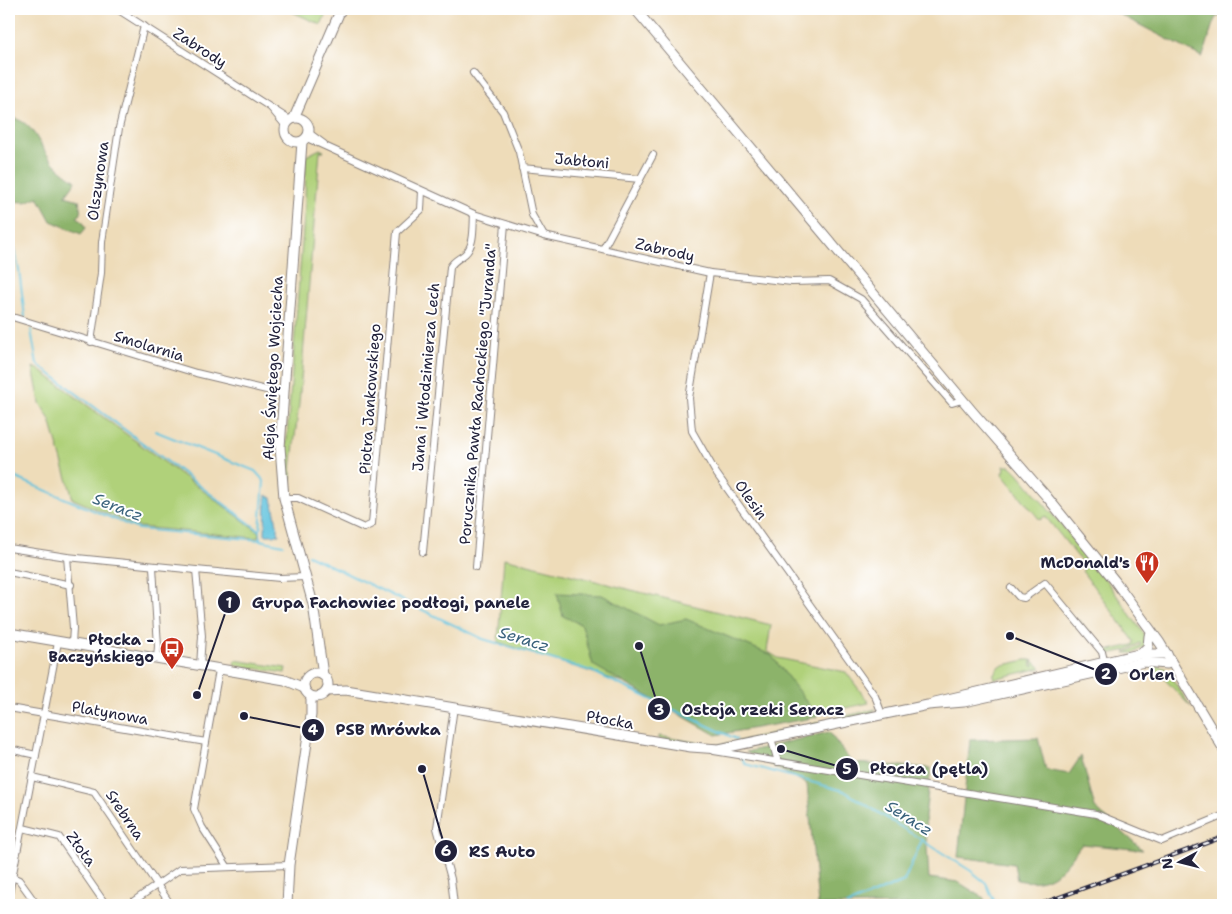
<svg xmlns="http://www.w3.org/2000/svg" width="1232" height="914" font-family="'Shantell Sans',sans-serif">
<style>
.green{fill:#b0d17a;stroke:#697a5a}
.forest{fill:#8cb36a;stroke:#576a52}
.water{fill:#5fc2dd;stroke:#40728c}
.lines{fill:none;stroke-linecap:round;stroke-linejoin:round}
.stream{stroke:#5fc2dd;stroke-width:2}
.street-casing{stroke:#887f7a;stroke-width:8}
.secondary-casing{stroke:#887f7a;stroke-width:11}
.street{stroke:#fff;stroke-width:6}
.secondary{stroke:#fff;stroke-width:9}
.rail-casing{stroke:#22223b;stroke-width:4}
.rail{stroke:#fff;stroke-width:2;stroke-dasharray:5.5;stroke-linecap:butt}
.labels{text-anchor:middle;dominant-baseline:central;stroke-width:4;stroke-linejoin:round;paint-order:stroke}
.street-label{font-size:15px;fill:#22223b;stroke:#fff}
.poi-label{font-size:15px;font-weight:bold;fill:#22223b;stroke:#fff;text-anchor:end}
.water-label{font-size:16px;font-style:italic;fill:#3a627c;stroke:#fff}
.leader{fill:none;stroke:#22223b;stroke-width:2}
.callout-dot{fill:#22223b;stroke:#fff;stroke-width:2}
.mark-label{font-size:15px;text-anchor:middle;font-weight:bold;fill:#fff}
.callout-label{font-size:16px;text-anchor:middle;font-weight:bold;fill:#22223b;stroke:#fff;stroke-width:4;stroke-linejoin:round;paint-order:stroke}
</style>
<rect width="100%" height="100%" fill="#fff"/>
<filter id="ink" filterUnits="userSpaceOnUse"><feTurbulence type="fractalNoise" baseFrequency=".02" numOctaves="2"/><feDisplacementMap in="SourceGraphic" scale="10" xChannelSelector="R" yChannelSelector="G"/><feConvolveMatrix kernelMatrix="1 2 1 2 8 2 1 2 1" color-interpolation-filters="sRGB"/></filter>
<filter id="wash" filterUnits="userSpaceOnUse"><feTurbulence type="fractalNoise" baseFrequency=".0096" numOctaves="4" result="noise"/><feDisplacementMap in="SourceGraphic" scale="20" xChannelSelector="R" yChannelSelector="G"/><feGaussianBlur stdDeviation="1.12" result="paint"/><feColorMatrix in="noise" values="0 0 0 0 0 0 0 0 0 0 0 0 0 0 0 0 0 1.4 0 .05"/><feComposite in="paint" operator="in"/></filter>
<g filter="url(#wash)">
<rect width="100%" height="100%" fill="#eedcb9"/>
<g class="green">
<polygon points="286,9 328,9 321,25"/>
<polygon points="320,149 324,151 320,151 299,404 291,469 291,492 289,491 286,450 305,204 306,156"/>
<polygon points="33,367 38,369 259,532 258,538 139,527 73,499 50,420 40,403"/>
<polygon points="1004,466 1011,466 1018,473 1098,569 1146,637 1144,647 1134,653 1125,653 1141,645 1140,643 1127,650 1108,654 1079,620 1106,651 1133,645 1134,641 1082,571 1086,567 1045,516 1040,520 1002,474 1005,470"/>
<polygon points="504,558 771,625 767,651 778,658 846,672 869,703 726,733 643,689 498,642"/>
<polygon points="235,660 286,668 285,673 234,665"/>
<polygon points="1026,660 1031,660 1032,666 1034,666 1032,660 1041,668 994,679 993,675 999,666"/>
<polygon points="1150,664 1165,668 1191,707"/>
<path d="M876,709l-5,4 -126,28c-30,7 -56,2 -86,-2v-3l54,9 13,-1z"/>
</g>
<g class="forest">
<path d="M1109,9h114v7l-7,1c-7,13 -7,27 -14,40z"/>
<path d="M9,117c24,4 27,23 40,40 6,9 18,18 27,24l-11,15 14,4 2,14 -4,3 5,3 4,8 -5,6 -30,-13 -13,-24 -13,5 -16,-1z"/>
<polygon points="557,593 602,595 659,625 686,619 771,655 818,717 716,735 593,665 582,625 563,616"/>
<polygon points="829,732 852,763 931,768 925,816 929,878 958,882 984,898 984,905 818,905 807,784 746,752"/>
<path d="M1038,738l8,32 23,4 12,-18 14,52 48,42 -61,-6c-19,25 -30,43 -65,36l-3,-16 -56,-7 12,-117z"/>
</g>
<polygon class="water" points="266,495 272,498 279,535 265,535"/>
<g class="lines">
<g class="stream">
<polyline points="9,223 19,270 25,317"/>
<polyline points="31,330 37,364 260,531 260,540"/>
<polyline points="155,431 255,471 264,481 260,530"/>
<polyline points="9,475 138,529 260,540 283,545"/>
<polyline points="308,555 483,639 591,671 736,739"/>
<polyline points="741,756 745,764 844,791 971,871 986,883 996,905"/>
<polyline points="847,905 904,881 922,840"/>
</g>
</g>
</g>
<g filter="url(#ink)">
<g class="lines">
<defs>
<g id="street">
<polyline points="117,9 290,120"/>
<polyline points="473,73 503,112 519,152 532,215 544,236"/>
<polyline points="271,108 285,125"/>
<polyline points="309,133 324,144"/>
<polyline points="307,138 474,214 544,236 710,273 792,282 829,281 861,299 952,403 962,400"/>
<polyline points="522,168 640,179"/>
<polyline points="603,249 653,155"/>
<polyline points="710,273 689,398 692,431 716,473 875,696 882,714"/>
<polyline points="9,316 196,373 283,394"/>
<polyline points="91,342 101,273 102,242 119,128 144,26"/>
<polyline points="284,498 298,498 364,528 372,524 397,232 421,210 422,191"/>
<polyline points="9,548 67,557 196,570"/>
<path d="M423,552l27,-285c4,-7 9,-8 15,-13 10,-9 8,-28 9,-40"/>
<polyline points="67,557 73,628 72,644"/>
<polyline points="153,567 158,646 157,659"/>
<polyline points="476,567 505,224"/>
<polyline points="9,572 71,585"/>
<polyline points="1011,588 1019,597 1024,598 1045,583 1102,652 1105,665"/>
<polyline points="200,666 202,636 196,570 280,578 305,577"/>
<polyline points="219,670 194,809 202,827 227,866"/>
<polyline points="454,707 437,828 451,879 454,905"/>
<polyline points="9,708 206,742"/>
<polyline points="771,738 778,762"/>
<polyline points="9,749 36,755"/>
<polyline points="714,751 1096,814 1162,841 1222,816"/>
<polyline points="32,777 94,792 171,905"/>
<polyline points="23,828 59,837 106,905"/>
<polyline points="10,876 19,880 37,905"/>
<polyline points="9,894 58,642"/>
<polyline points="128,905 180,869 289,865"/>
</g>
<g id="secondary">
<polyline points="635,9 972,411 1047,497 1115,581 1160,643 1223,748"/>
<circle cx="297" cy="130" r="12"/>
<polyline points="294,118 341,9"/>
<polyline points="302,142 280,447 284,498 313,604 323,675"/>
<polyline points="9,633 285,680 304,688"/>
<polyline points="1140,654 1148,647 1149,636"/>
<circle cx="316" cy="685" r="12"/>
<polyline points="327,691 346,690 382,696 691,747 719,749 928,705 964,702 1144,662 1167,664"/>
<polyline points="935,702 1139,654 1167,654"/>
<polyline points="287,905 289,865 311,715 311,697"/>
</g>
</defs>
<use href="#street" class="street-casing"/>
<use href="#secondary" class="secondary-casing"/>
<use href="#street" class="street"/>
<use href="#secondary" class="secondary"/>
<defs>
<polyline id="rail" points="1038,905 1223,837"/>
</defs>
<use href="#rail" class="rail-casing"/>
<use href="#rail" class="rail"/>
</g>
</g>
<defs>
<symbol id="restaurant-pin" viewBox="-11 -11 22 30"><path d="M0 17L-7.5 6A9.5 9.5 0 1 1 7.5 6Z" fill="#c8321e" stroke="#fff"/><path d="M-5-6h1v4h1v-4h1v4h1v-4h1v5L-1.5 .5V6h-2V.5L-5-1ZM5-6V6H3V1.5H1.5Q1.5-4 5-6Z" fill="#fff"/></symbol>
<symbol id="bus-pin" viewBox="-11 -11 22 30"><path d="M0 17L-7.5 6A9.5 9.5 0 1 1 7.5 6Z" fill="#c8321e" stroke="#fff"/><path d="M-5-6H5V4H4V6H2V4H-2V6H-4V4H-5ZM-3.5-4V0h7V-4ZM-3.5 1.2v1.5H-2V1.2ZM2 1.2v1.5H3.5V1.2Z" fill="#fff"/></symbol>
</defs>
<g fill-rule="evenodd">
<use href="#restaurant-pin" x="1133" y="549" width="28" height="38"/>
<use href="#bus-pin" x="158" y="635" width="28" height="38"/>
</g>
<g class="labels">
<g class="street-label">
<text transform="translate(200 48) rotate(33)">Zabrody</text>
<text transform="translate(582 161) rotate(5)">Jabłoni</text>
<text transform="translate(98 181) rotate(-82)">Olszynowa</text>
<text transform="translate(665 250) rotate(13)">Zabrody</text>
<text transform="translate(149 346) rotate(17)">Smolarnia</text>
<text transform="translate(273 368) rotate(-87)">Aleja Świętego Wojciecha</text>
<text transform="translate(426 377) rotate(-85)">Jana i Włodzimierza Lech</text>
<text transform="translate(478 394) rotate(-85)">Porucznika Pawła Rachockiego "Juranda"</text>
<text transform="translate(370 399) rotate(-86)">Piotra Jankowskiego</text>
<text transform="translate(751 500) rotate(55)">Olesin</text>
<text transform="translate(110 713) rotate(10)">Platynowa</text>
<text transform="translate(610 720) rotate(10)">Płocka</text>
<text transform="translate(125 815) rotate(56)">Srebrna</text>
<text transform="translate(81 849) rotate(53)">Złota</text>
</g>
<g class="poi-label">
<text x="1130" y="563">McDonald's</text>
<text x="154" y="640">Płocka -<tspan x="154" dy="17">Baczyńskiego</tspan></text>
</g>
<g class="water-label">
<text transform="translate(118 507) rotate(21)">Seracz</text>
<text transform="translate(524 639) rotate(17)">Seracz</text>
<text transform="translate(909 818) rotate(32)">Seracz</text>
</g>
</g>
<path class="leader" d="M197 695L229 602M1010 636L1106 674M639 646L659 709M244 716L313 730M781 749L847 769M422 769L446 851"/>
<g class="callout-dot">
<circle cx="197" cy="695" r="5"/>
<circle cx="1010" cy="636" r="5"/>
<circle cx="639" cy="646" r="5"/>
<circle cx="244" cy="716" r="5"/>
<circle cx="781" cy="749" r="5"/>
<circle cx="422" cy="769" r="5"/>
<circle cx="229" cy="602" r="12"/>
<circle cx="1106" cy="674" r="12"/>
<circle cx="659" cy="709" r="12"/>
<circle cx="313" cy="730" r="12"/>
<circle cx="847" cy="769" r="12"/>
<circle cx="446" cy="851" r="12"/>
</g>
<g class="mark-label">
<text x="229" y="608">1</text>
<text x="1106" y="679">2</text>
<text x="659" y="715">3</text>
<text x="313" y="735">4</text>
<text x="847" y="774">5</text>
<text x="446" y="856">6</text>
</g>
<g class="callout-label">
<text x="391" y="608">Grupa Fachowiec podłogi, panele</text>
<text x="1152" y="680">Orlen</text>
<text x="763" y="715">Ostoja rzeki Seracz</text>
<text x="388" y="735">PSB Mrówka</text>
<text x="929" y="774">Płocka (pętla)</text>
<text x="502" y="857">RS Auto</text>
</g>
<rect width="1232" height="914" fill="none" stroke="#fff" stroke-width="30"/>
<g transform="translate(1180 862) rotate(263)" stroke="#ffffff" stroke-width="4" paint-order="stroke">
<path d="M0-4L9 19L0 12L-9 19Z" fill="#22223b"/>
<text y="-8" font-size="14" font-weight="bold" text-anchor="middle" fill="#22223b">N</text>
</g>
</svg>
